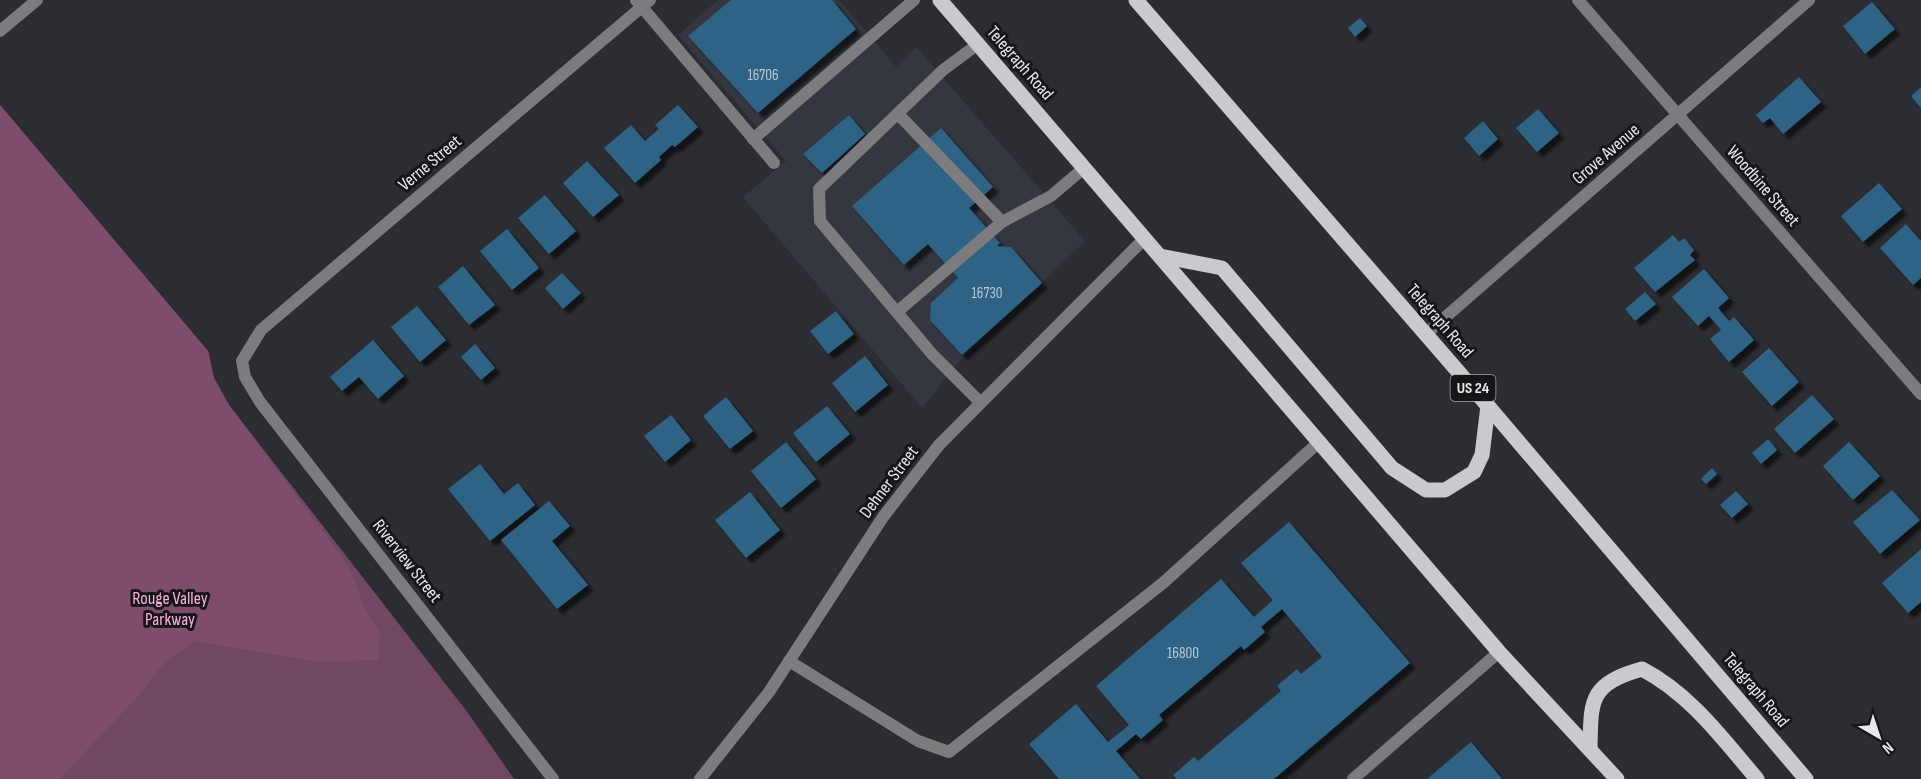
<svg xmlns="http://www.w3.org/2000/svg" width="1921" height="779" font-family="'Sofia Sans Condensed',sans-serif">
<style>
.built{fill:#343740}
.green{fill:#714761}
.forest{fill:#7e4d6c}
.building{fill:#2d6385;filter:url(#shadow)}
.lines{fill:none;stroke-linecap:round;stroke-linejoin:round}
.lane{stroke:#7c7b7e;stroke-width:12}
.street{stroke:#7c7b7e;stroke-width:12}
.primary{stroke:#cbc9ce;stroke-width:15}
.labels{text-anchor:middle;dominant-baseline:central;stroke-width:6;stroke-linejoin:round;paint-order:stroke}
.number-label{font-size:15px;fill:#b9c8d2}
.shield{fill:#151618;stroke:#a9aaac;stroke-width:1.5}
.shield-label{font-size:16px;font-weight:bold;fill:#e8e9ec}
.street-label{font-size:18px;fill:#e8e9ec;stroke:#151618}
.park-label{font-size:18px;fill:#fdb0e0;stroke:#151618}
</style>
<defs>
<filter id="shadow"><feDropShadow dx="5.5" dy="5.5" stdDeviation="1.5" flood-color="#0009"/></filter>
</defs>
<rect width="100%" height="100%" fill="#2c2d32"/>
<polygon class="built" points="718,0 839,0 896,67 916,47 1085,241 962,358 922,408 743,197 786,161 678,35"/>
<polygon class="green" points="0,105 208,351 214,378 229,405 468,713 514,779 0,779"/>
<polygon class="forest" points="0,105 208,351 214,378 229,405 349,567 366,611 380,633 378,660 320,662 195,641 164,663 141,693 60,779 0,779"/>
<g class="building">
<polygon points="731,0 832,0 856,29 758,113 688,36"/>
<polygon points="1872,2 1895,29 1865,54 1843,26"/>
<polygon points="1360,18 1367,26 1355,37 1348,28"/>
<polygon points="1799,77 1821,102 1783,134 1770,118 1763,123 1756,115"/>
<polygon points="1921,87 1921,108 1911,96"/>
<polygon points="678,105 698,127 675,147 672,145 659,157 661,160 635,183 604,148 631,125 645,141 659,129 655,125"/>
<polygon points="1538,109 1559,133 1537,152 1516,128"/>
<polygon points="849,115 865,134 822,173 803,154"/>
<polygon points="1483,121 1498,139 1479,156 1464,138"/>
<polygon points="941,128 993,187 969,208 1000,243 997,246 1011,247 1042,283 962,355 930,320 931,303 958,278 928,244 904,265 852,206"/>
<polygon points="587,161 619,195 593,217 563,183"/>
<polygon points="1879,183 1902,209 1863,242 1841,216"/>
<polygon points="545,195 576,231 549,254 518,218"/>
<polygon points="1906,224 1921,241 1921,278 1913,285 1880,248"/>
<polygon points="507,229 539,268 512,290 480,251"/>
<polygon points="1673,235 1679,242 1684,238 1694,250 1690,255 1695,260 1655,292 1634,268"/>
<polygon points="463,266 495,305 469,325 438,287"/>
<polygon points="1704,269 1729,298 1718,308 1729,321 1734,317 1754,340 1729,362 1710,339 1721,330 1709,316 1698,326 1672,297"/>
<polygon points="562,273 581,293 563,309 545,288"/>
<polygon points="1645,292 1656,304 1635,321 1625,309"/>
<polygon points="417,306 446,340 420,362 391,327"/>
<polygon points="836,311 854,334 828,354 810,331"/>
<polygon points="373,340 404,376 378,399 359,377 342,391 330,377"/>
<polygon points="475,344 495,368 481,380 461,357"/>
<polygon points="1769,348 1799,382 1772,406 1742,372"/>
<polygon points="865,356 888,385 855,412 832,383"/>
<polygon points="1812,395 1834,419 1795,453 1774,429"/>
<polygon points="726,397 753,431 730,449 703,416"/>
<polygon points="827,406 850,434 816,462 793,433"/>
<polygon points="671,415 691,440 665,462 644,436"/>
<polygon points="1768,439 1777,450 1761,464 1752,453"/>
<polygon points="786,442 816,479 781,508 751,471"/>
<polygon points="1849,442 1880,476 1853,500 1823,466"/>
<polygon points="480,464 504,494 518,483 535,505 490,541 448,489"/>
<polygon points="1712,468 1717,474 1706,484 1701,479"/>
<polygon points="1892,490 1920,520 1880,554 1853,522"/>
<polygon points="1736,491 1748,504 1732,518 1720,505"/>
<polygon points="750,492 780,530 746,558 715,520"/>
<polygon points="549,501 570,526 552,541 588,585 557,609 501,540"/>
<polygon points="1289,522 1410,663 1274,779 1177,779 1173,775 1194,757 1198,761 1281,691 1277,686 1297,669 1301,674 1322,657 1282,609 1261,627 1265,632 1244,650 1241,646 1159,715 1163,720 1141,739 1136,734 1116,751 1140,779 1059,779 1029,744 1076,704 1108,742 1129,725 1096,686 1221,579 1254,617 1273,600 1241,563"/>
<polygon points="1921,549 1921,602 1908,613 1882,583"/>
<polygon points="1471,742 1502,779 1427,779"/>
</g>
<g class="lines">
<g class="lane">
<polyline points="636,0 774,163"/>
<polyline points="978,44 943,70 819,189 820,221 932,354 979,401"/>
<polyline points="899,115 1002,222"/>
<polyline points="753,139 914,0"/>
<polyline points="897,312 1002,222 1051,196 1084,168"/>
<polyline points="789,661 918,741 949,752 1163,583 1319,442"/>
<polyline points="1353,779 1499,652"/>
</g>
<g class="street">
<polyline points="1578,0 1921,394"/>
<polyline points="0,31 37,0"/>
<polyline points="1426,334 1809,0"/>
<polyline points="553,779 260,402 245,377 242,361 261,330 650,0"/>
<polyline points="700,779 769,692 883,517 939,445 1145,238"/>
</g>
<g class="primary">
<polyline points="940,0 1499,652 1617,779"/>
<polyline points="1136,0 1488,406 1806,779"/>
<polyline points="1160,256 1222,268 1392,468 1426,490 1445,490 1474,472 1482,455 1488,406"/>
<path d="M1590,748c1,-48 -1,-64 52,-79 48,25 80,69 115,110"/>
</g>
</g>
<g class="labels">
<g class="number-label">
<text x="763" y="75">16706</text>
<text x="987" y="293">16730</text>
<text x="1183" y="653">16800</text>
</g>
<rect class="shield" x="1450.5" y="375" width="45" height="26" rx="4.5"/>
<g class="shield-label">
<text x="1473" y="388">US 24</text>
</g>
<g class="street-label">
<text transform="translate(1020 63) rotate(49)">Telegraph Road</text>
<text transform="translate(1606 154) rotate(-41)">Grove Avenue</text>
<text transform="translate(430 163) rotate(-40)">Verne Street</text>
<text transform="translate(1763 186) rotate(49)">Woodbine Street</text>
<text transform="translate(1440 321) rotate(49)">Telegraph Road</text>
<text transform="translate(889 482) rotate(-53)">Dehner Street</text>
<text transform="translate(407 561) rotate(52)">Riverview Street</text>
<text transform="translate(1756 690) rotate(50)">Telegraph Road</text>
</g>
<g class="park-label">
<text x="170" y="598">Rouge Valley<tspan x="170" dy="21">Parkway</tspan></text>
</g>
</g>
<g transform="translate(1879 737) rotate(141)" stroke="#151618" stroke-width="4.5" paint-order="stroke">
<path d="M0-4.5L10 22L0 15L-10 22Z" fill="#e8e9ec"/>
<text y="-9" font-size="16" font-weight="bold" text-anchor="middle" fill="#e8e9ec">N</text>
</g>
</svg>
